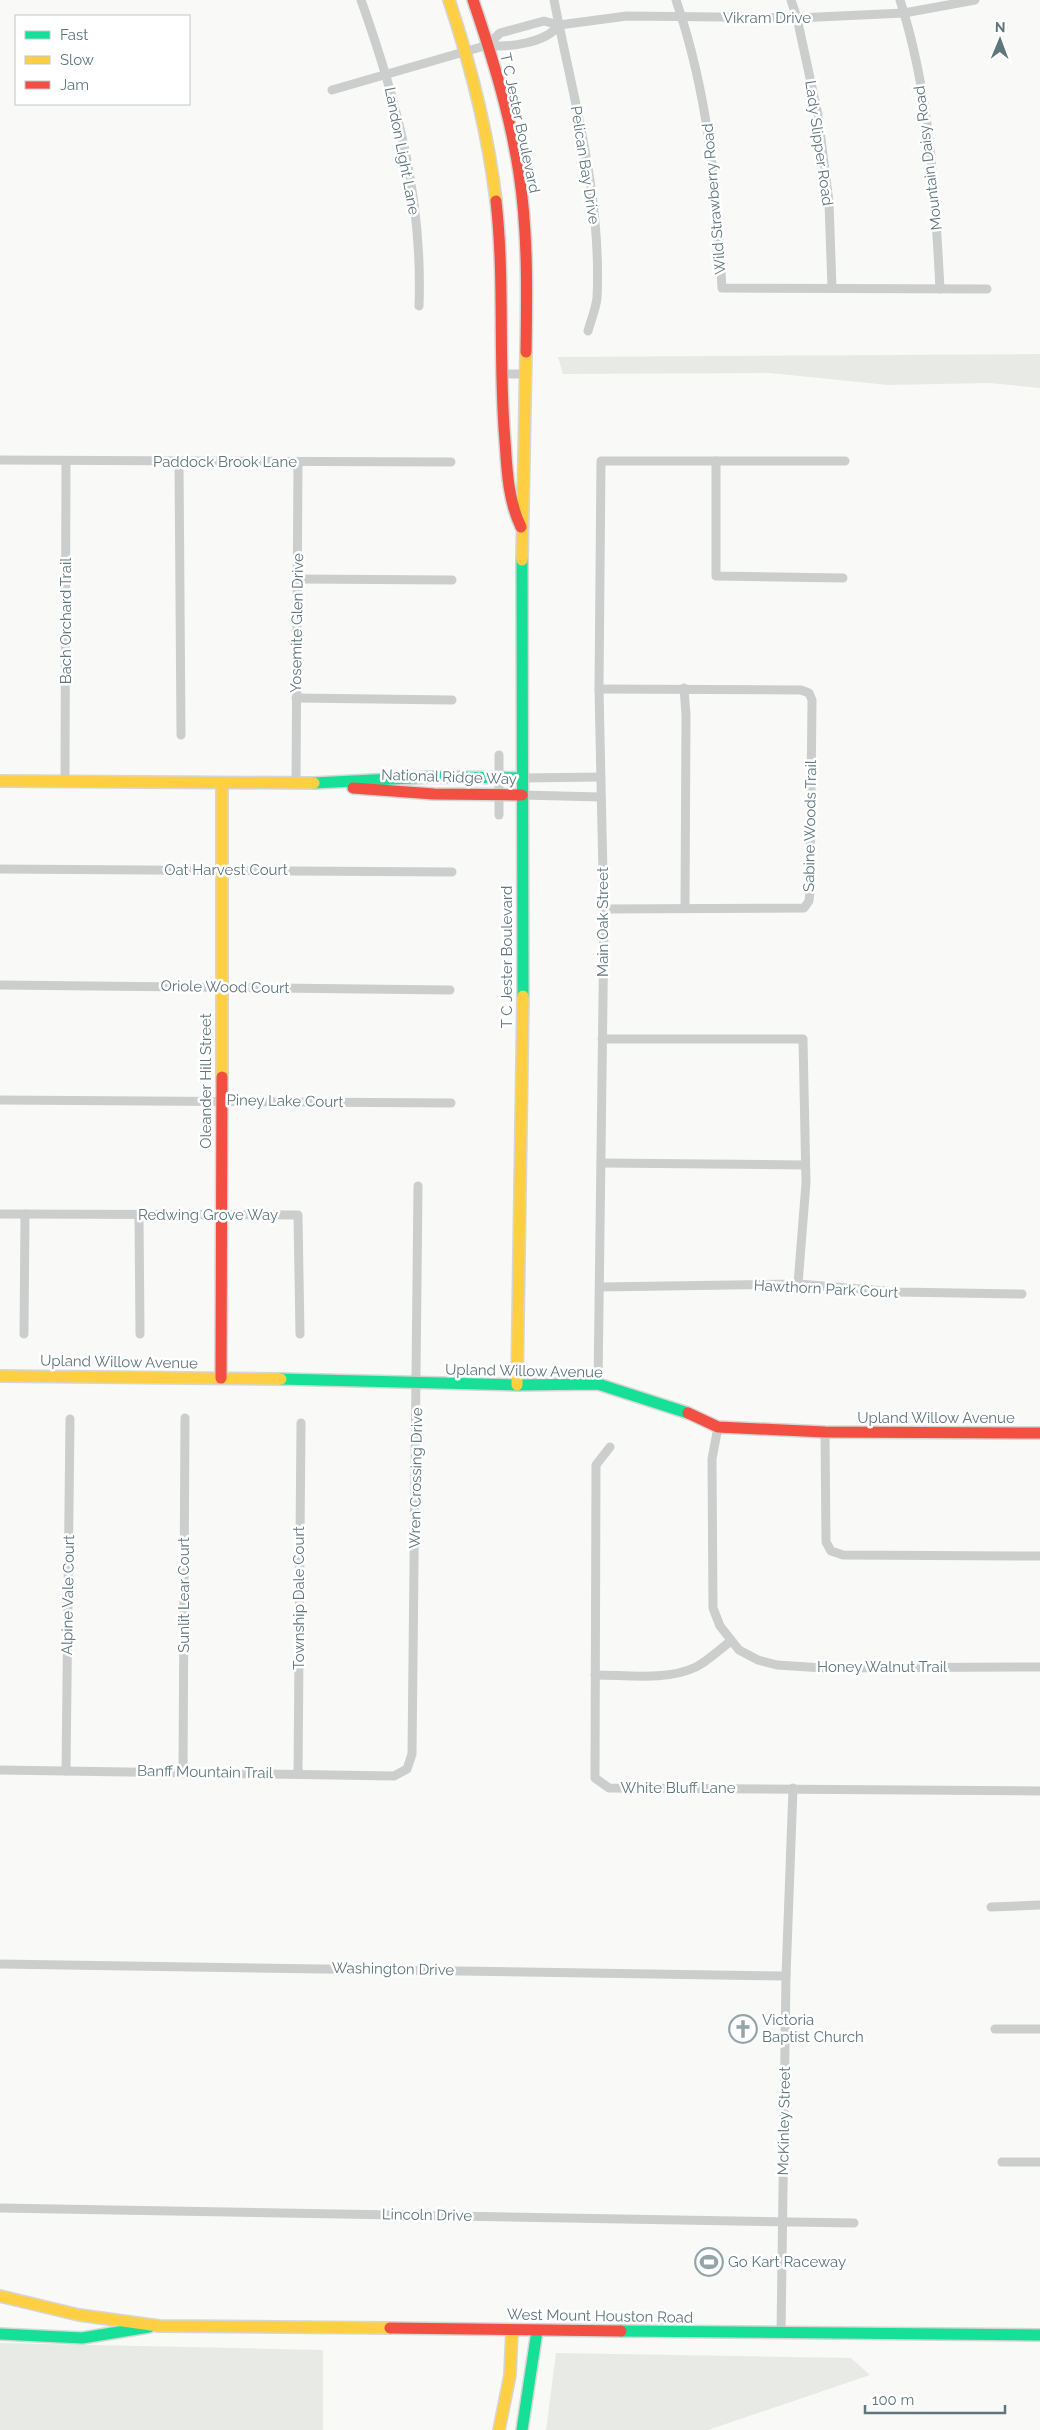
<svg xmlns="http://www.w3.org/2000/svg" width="1040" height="2430" font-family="Raleway,sans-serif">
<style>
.green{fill:#e8ebe5}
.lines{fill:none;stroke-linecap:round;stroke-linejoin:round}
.fast-casing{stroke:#d5d6d6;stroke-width:14}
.slow-casing{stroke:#d5d6d6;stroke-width:14}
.jam-casing{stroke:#d5d6d6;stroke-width:14}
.street{stroke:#cccece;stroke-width:9}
.fast{stroke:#16e098;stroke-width:11}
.slow{stroke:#ffcf43;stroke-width:11}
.jam{stroke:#f24e42;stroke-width:11}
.labels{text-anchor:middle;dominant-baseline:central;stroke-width:5;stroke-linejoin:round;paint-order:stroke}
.street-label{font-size:15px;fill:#5f767d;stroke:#fff}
.poi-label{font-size:15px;fill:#5f767d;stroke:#fff;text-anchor:start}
</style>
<rect width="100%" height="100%" fill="#f9f9f8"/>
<g class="green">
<polygon points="1040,354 1040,388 989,383 888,385 770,373 563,374 558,357"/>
<polygon points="0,2343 323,2350 323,2430 0,2430"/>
<polygon points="556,2353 851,2358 870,2375 708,2430 546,2430"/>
</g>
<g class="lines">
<defs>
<g id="fast">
<polyline points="522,560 523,996"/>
<polyline points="314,783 432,777 522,778"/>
<polyline points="281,1379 517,1385 598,1384 688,1413"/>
<polyline points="621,2331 1040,2335"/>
<polyline points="0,2334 82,2338 149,2327"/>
<polyline points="522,2430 537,2331"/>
</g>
<g id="slow">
<path d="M449,0c22,66 39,132 47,201"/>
<polyline points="522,560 526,352"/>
<polyline points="0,781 314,783"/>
<polyline points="222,1077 222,783"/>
<polyline points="0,1376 281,1379"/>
<polyline points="517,1385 523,996"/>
<polyline points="0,2296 79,2315 159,2326 390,2328"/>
<polyline points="499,2430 510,2375 512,2330"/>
</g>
<g id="jam">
<path d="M473,0c19,56 37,114 46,173 9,59 8,120 7,179"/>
<path d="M496,201c9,80 2,160 9,240 2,30 3,59 16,86"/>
<polyline points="353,788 434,794 522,795"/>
<polyline points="221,1378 222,1077"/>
<polyline points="688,1413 718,1427 825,1432 1040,1433"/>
<polyline points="390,2328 621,2331"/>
</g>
</defs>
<use href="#fast" class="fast-casing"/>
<use href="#slow" class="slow-casing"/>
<use href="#jam" class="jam-casing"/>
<g class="street">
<path d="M361,0c36,101 62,198 58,306"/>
<path d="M554,0c19,98 48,196 43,298 -1,10 -6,22 -9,33"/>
<path d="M676,0c33,96 40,188 46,288l265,1"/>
<polyline points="791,0 797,18 818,115 829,202 832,288"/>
<path d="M900,0c30,93 35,192 40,289"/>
<polyline points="488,45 500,33 544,21 559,25 627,16 797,18 904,13 975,0"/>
<path d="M332,90l156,-45c20,3 58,-2 71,-20"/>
<polyline points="500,374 526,374"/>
<polyline points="0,460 451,462"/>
<polyline points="179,461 181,735"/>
<polyline points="716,461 716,576 843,578"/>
<polyline points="298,579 452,580"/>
<polyline points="684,688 686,715 685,908"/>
<polyline points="599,689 801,690 809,693 812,700 810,892 809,901 804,908 604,909"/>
<polyline points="296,698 452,700"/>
<polyline points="522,778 601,777"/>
<polyline points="65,781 66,461"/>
<polyline points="296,784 298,462"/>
<polyline points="522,795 601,797"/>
<polyline points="499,815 499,755"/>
<polyline points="0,869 452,872"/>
<polyline points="0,985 450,990"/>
<polyline points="602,1039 803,1039 806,1183 798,1284"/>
<polyline points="0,1100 451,1103"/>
<polyline points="602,1163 805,1165"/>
<polyline points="0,1214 298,1215 300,1334"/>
<polyline points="139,1214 140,1334"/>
<polyline points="600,1287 798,1284 897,1292 1022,1294"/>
<polyline points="24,1334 25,1214"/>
<polyline points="598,1384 604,922 599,689 601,461 845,461"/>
<polyline points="718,1427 712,1459 713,1608 720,1626 739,1650 758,1660 777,1665 823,1668 1040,1667"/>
<polyline points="825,1432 826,1542 831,1551 843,1555 1040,1556"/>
<polyline points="610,1447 596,1465 595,1778 609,1788 1040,1791"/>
<path d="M595,1675c32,0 72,6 101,-8 12,-6 24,-18 35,-26"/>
<polyline points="0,1770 394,1776 407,1769 412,1754 418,1186"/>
<polyline points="66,1771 70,1419"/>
<polyline points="183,1772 185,1418"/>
<polyline points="298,1774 301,1423"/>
<polyline points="991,1907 1040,1905"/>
<polyline points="0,1964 786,1976"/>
<polyline points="995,2029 1040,2029"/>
<polyline points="1002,2162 1040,2162"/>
<polyline points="0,2208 854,2223"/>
<polyline points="781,2333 786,1976 793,1788"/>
</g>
<use href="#fast" class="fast"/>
<use href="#slow" class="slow"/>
<use href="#jam" class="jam"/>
</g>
<defs>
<symbol id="church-ring" viewBox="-11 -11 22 22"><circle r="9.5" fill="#fff" stroke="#95a4a8" stroke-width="1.5"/><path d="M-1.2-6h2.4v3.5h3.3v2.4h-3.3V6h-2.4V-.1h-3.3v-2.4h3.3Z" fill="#95a4a8"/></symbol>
<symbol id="stadium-ring" viewBox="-11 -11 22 22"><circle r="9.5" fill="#fff" stroke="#95a4a8" stroke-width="1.5"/><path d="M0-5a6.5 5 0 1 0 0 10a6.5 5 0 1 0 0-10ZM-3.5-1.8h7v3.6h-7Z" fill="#95a4a8"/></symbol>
</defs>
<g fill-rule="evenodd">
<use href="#church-ring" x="727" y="2013" width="32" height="32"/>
<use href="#stadium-ring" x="693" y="2246" width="32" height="32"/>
</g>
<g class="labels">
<g class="street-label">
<text x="767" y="18">Vikram Drive</text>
<text transform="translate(520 123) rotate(78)">T C Jester Boulevard</text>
<text transform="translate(819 143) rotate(82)">Lady Slipper Road</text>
<text transform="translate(402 151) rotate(79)">Landon Light Lane</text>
<text transform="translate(928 158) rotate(-97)">Mountain Daisy Road</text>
<text transform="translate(585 165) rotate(81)">Pelican Bay Drive</text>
<text transform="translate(714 199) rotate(-95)">Wild Strawberry Road</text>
<text x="225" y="462">Paddock Brook Lane</text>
<text transform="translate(66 621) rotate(-90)">Bach Orchard Trail</text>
<text transform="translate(297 623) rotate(-89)">Yosemite Glen Drive</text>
<text transform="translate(449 777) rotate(2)">National Ridge Way</text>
<text transform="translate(810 826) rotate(-89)">Sabine Woods Trail</text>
<text x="226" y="870">Oat Harvest Court</text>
<text transform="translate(603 922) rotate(-90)">Main Oak Street</text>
<text transform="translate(507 957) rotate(-90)">T C Jester Boulevard</text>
<text transform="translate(225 987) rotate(1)">Oriole Wood Court</text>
<text transform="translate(206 1081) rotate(-90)">Oleander Hill Street</text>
<text transform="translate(285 1101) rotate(1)">Piney Lake Court</text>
<text x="208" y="1215">Redwing Grove Way</text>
<text transform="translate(826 1289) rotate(3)">Hawthorn Park Court</text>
<text transform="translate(119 1362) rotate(1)">Upland Willow Avenue</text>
<text transform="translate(524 1371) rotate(1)">Upland Willow Avenue</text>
<text x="936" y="1418">Upland Willow Avenue</text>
<text transform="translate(416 1478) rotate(-89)">Wren Crossing Drive</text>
<text transform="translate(68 1595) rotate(-89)">Alpine Vale Court</text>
<text transform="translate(184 1595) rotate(-90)">Sunlit Lear Court</text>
<text transform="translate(299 1598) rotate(-90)">Township Dale Court</text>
<text x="882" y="1667">Honey Walnut Trail</text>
<text transform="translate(205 1772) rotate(1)">Banff Mountain Trail</text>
<text x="678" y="1788">White Bluff Lane</text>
<text transform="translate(393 1969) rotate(1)">Washington Drive</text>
<text transform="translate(784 2121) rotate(-89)">McKinley Street</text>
<text transform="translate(427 2215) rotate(1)">Lincoln Drive</text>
<text transform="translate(600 2316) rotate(1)">West Mount Houston Road</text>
</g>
<g class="poi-label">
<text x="762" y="2020">Victoria<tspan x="762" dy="17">Baptist Church</tspan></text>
<text x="728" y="2262">Go Kart Raceway</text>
</g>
</g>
<rect x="15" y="15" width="175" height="90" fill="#ffffff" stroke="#bfc8cb"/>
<rect x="25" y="31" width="25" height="8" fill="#16e098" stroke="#bfc8cb"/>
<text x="60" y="40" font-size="15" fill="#5f767d">Fast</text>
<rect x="25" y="56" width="25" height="8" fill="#ffcf43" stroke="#bfc8cb"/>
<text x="60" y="65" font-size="15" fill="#5f767d">Slow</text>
<rect x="25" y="81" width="25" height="8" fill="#f24e42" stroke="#bfc8cb"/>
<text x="60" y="90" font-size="15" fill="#5f767d">Jam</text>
<g transform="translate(1000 40) rotate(1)" stroke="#ffffff" stroke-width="4" paint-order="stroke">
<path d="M0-4L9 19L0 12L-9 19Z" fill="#5f767d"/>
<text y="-8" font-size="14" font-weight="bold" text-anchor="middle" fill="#5f767d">N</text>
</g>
<path d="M865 2405v8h140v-8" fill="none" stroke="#5f767d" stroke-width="2.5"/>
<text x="872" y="2405" font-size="15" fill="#5f767d" stroke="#ffffff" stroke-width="4" paint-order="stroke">100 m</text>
</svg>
